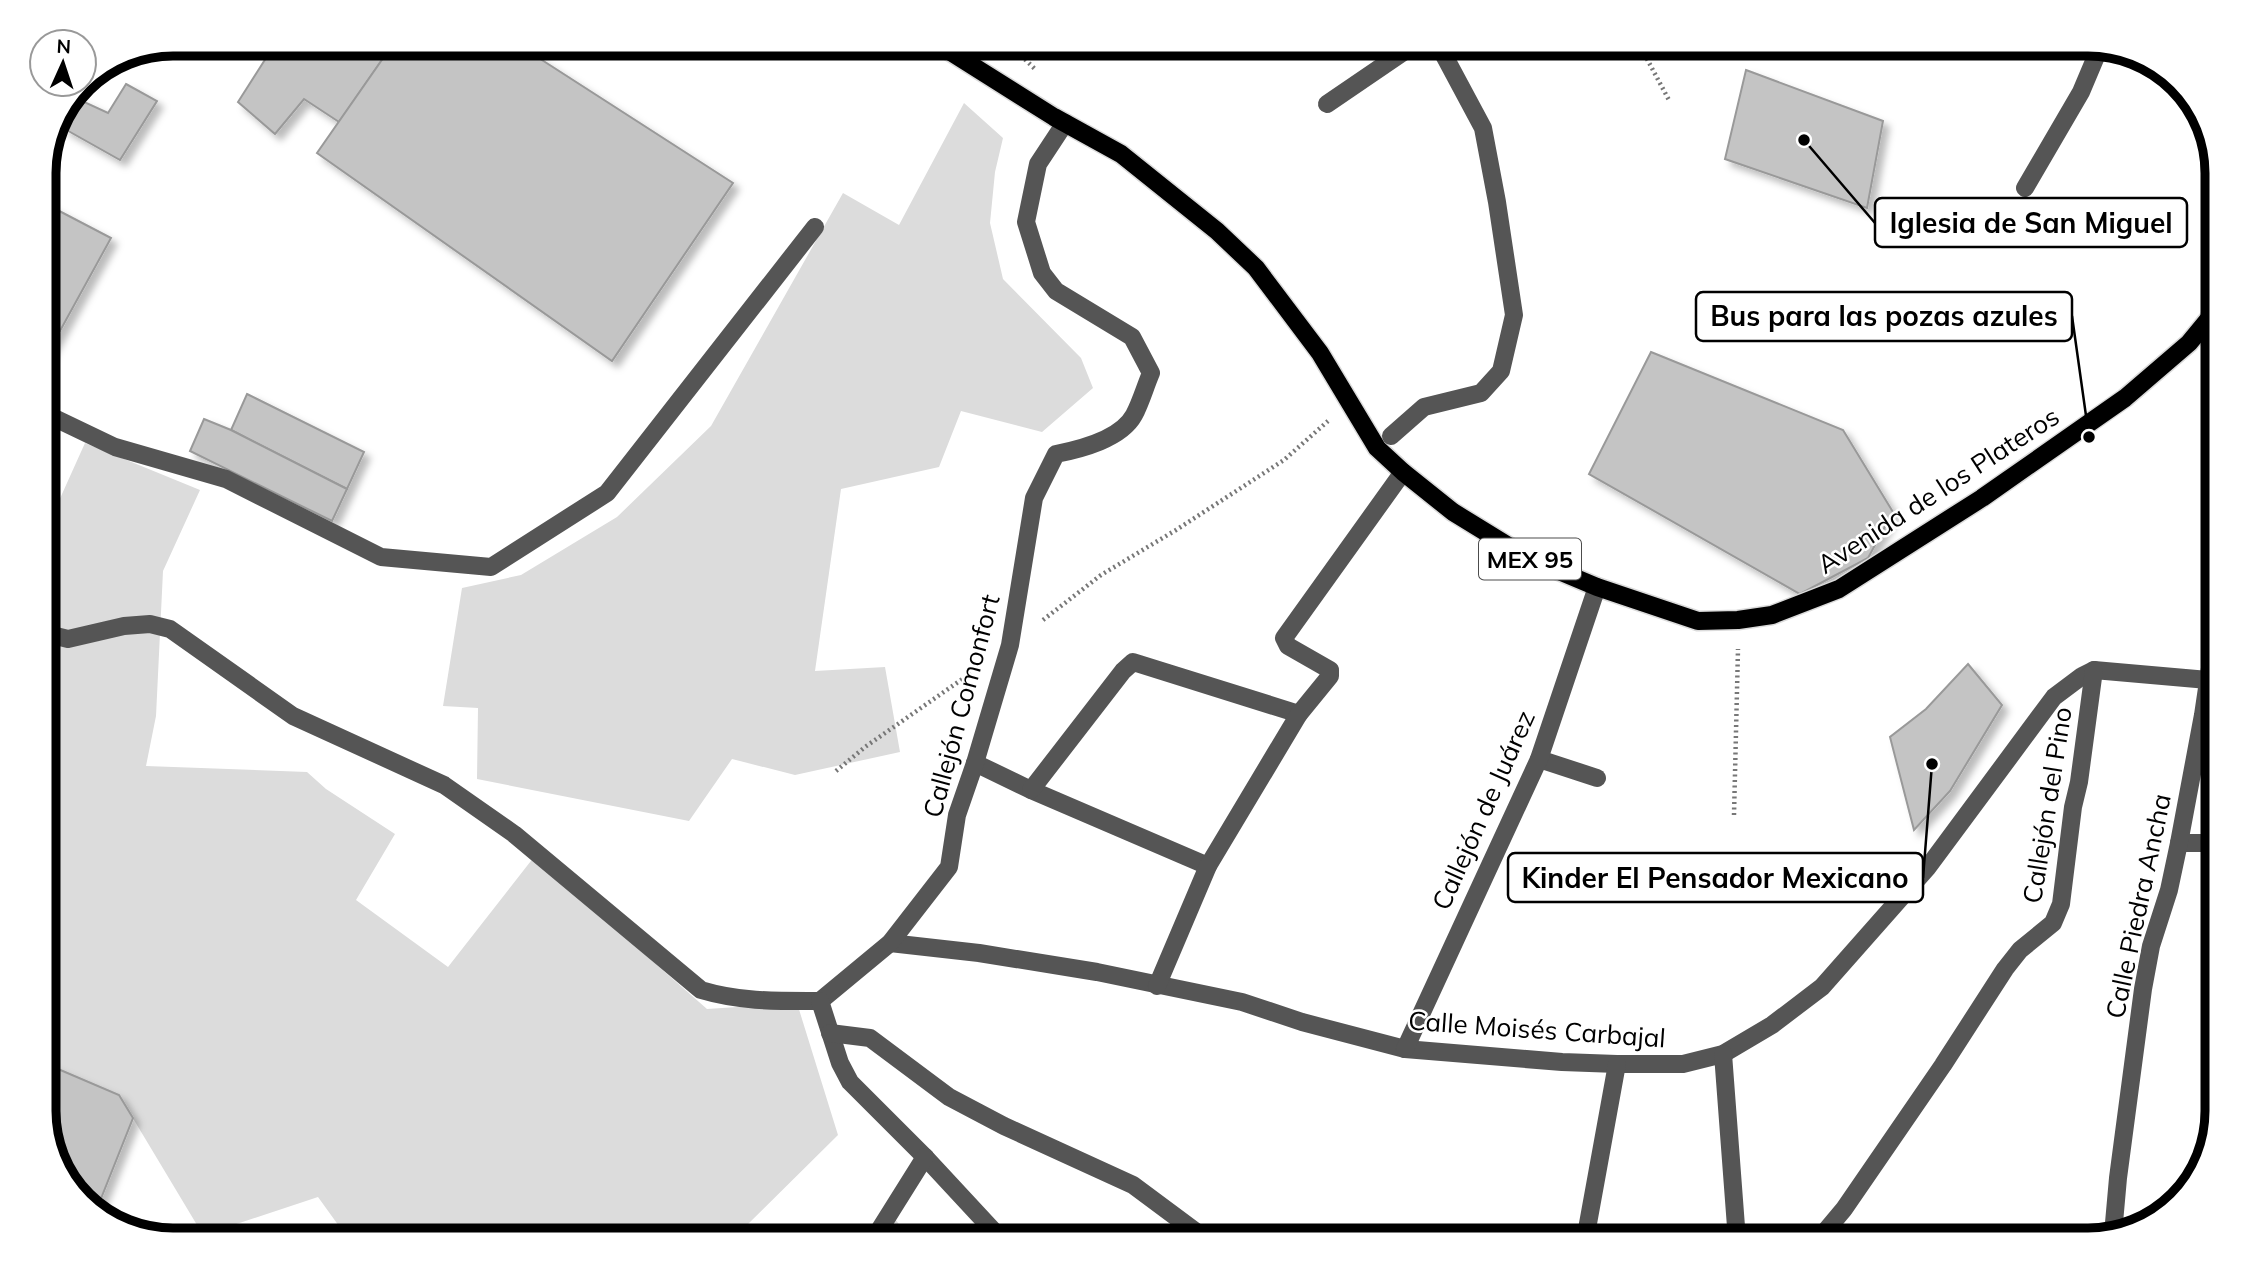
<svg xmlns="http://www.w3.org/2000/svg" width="2261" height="1284" font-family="Mulish,sans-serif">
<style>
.green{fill:#dcdcdc}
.building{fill:#c4c4c4;stroke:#999;stroke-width:2;filter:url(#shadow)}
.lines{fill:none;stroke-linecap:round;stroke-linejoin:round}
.major-casing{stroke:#dbdbdb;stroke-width:21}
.path{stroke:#777;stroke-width:4.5;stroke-dasharray:2 3.5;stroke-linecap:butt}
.minor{stroke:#555;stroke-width:18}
.major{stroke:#000;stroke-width:18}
.labels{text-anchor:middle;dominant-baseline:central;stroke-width:5;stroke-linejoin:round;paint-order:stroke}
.shield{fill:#fff;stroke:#4c4c4c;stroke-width:2}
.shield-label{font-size:24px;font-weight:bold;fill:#000}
.street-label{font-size:26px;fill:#000;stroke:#fff}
.rim{fill:none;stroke:#000;stroke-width:9}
.leader{fill:none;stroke:#000;stroke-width:2.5}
.callout-dot{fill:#000;stroke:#fff;stroke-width:2.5}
.callout{fill:#fff;stroke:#000;stroke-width:2.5}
.callout-label{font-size:28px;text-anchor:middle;font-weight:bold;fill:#000}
</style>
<defs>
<filter id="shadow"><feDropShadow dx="6" dy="6" stdDeviation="3.5" flood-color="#0004"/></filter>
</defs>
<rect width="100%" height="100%" fill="#fff"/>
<g class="green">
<polygon points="964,103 1003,138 995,172 990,223 1003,279 1081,358 1093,388 1042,432 961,411 939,467 841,489 815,671 885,667 900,752 795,775 732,759 689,821 477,779 478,708 443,706 462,588 521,575 617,517 711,426 843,193 899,225"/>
<polygon points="85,443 200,490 163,571 156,716 146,766 307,772 326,789 395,834 356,900 448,967 534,857 707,1009 797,1003 838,1135 745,1227 756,1240 349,1240 318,1197 203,1235 119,1095 44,1063 44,534"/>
<polygon points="892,1215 911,1240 865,1240"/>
<polygon points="959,1224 971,1240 939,1240"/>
</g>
<g class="building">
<polygon points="275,44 393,44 339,122 304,99 275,134 238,102"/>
<polygon points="393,44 517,44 733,183 612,361 317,153"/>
<polygon points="1746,70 1883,121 1867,208 1725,159"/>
<polygon points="126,84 157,101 120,160 63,128 80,100 108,113"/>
<polygon points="44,203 111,238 44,360"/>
<polygon points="1651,352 1843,430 1893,512 1868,558 1800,594 1589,474"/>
<polygon points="247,394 364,452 347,489 231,430"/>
<polygon points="204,419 231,430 347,489 332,521 190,451"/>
<polygon points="1968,664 2002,705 1950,791 1914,830 1890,737 1926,709"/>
<polygon points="44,1063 119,1095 133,1118 96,1211 65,1182 44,1119"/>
</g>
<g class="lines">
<defs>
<polyline id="major" points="938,44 1054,117 1121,154 1217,231 1256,268 1320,353 1377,448 1403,472 1453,512 1528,558 1597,587 1698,621 1738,620 1772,615 1839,589 1982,498 2125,398 2189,343 2217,309"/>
</defs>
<use href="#major" class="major-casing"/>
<g class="path">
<polyline points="1009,44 1036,70"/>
<polyline points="1639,44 1670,102"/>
<polyline points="1043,620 1101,575 1176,530 1284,460 1328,421"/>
<polyline points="836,771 865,747 971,673"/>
<polyline points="1734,815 1738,649"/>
</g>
<g class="minor">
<polyline points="1327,104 1415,44"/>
<polyline points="2025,188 2081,92 2100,47"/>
<polyline points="44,413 115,447 226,479 381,557 491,567 607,493 815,227"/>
<polyline points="1391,436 1424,407 1481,393 1501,371 1514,315 1497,202 1483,128 1438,44"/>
<path d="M44,633l24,6 56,-13 26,-2 20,5 123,87 151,69 70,49 187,156c40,12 77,11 119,11"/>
<polyline points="1539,759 1597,778"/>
<polyline points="975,763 1031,790 1208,866"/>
<polyline points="1031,790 1123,671 1133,662 1299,714"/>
<polyline points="2179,843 2217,843"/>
<polyline points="890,943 979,953 1097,972 1242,1002 1302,1022 1405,1049 1562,1062 1617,1064 1683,1064 1723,1054 1772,1025 1822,987 1928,867 2054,697 2082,676 2094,670 2208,680 2217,702"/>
<polyline points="1157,986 1208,866 1299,714 1330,676 1330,670 1288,646 1284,638 1403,472"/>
<path d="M820,1001l70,-58 59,-76 8,-52 18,-52 35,-118 24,-147 22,-44c25,-5 65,-15 78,-39 7,-13 11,-28 17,-42l-19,-36 -76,-46 -14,-18 -16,-51 12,-58 27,-41"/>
<polyline points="820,1001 840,1063 850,1082 925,1157 1002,1240"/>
<polyline points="830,1033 870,1038 949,1097 1004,1126 1133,1185 1207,1240"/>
<polyline points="1405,1049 1539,759 1597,587"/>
<polyline points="1723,1054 1737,1240"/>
<polyline points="2113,1234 2118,1178 2143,989 2151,946 2169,890 2179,843 2203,715 2217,621"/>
<polyline points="873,1240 925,1157"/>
<polyline points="1585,1240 1617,1064"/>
<polyline points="1818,1240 1844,1209 1943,1065 2005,969 2020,950 2053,923 2061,904 2073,807 2079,782 2094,670"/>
</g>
<use href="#major" class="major"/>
</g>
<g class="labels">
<rect class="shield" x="1479" y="538.5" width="102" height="41" rx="5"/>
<g class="shield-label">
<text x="1530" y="559">MEX 95</text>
</g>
<g class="street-label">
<text transform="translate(1938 490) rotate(-33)">Avenida de los Plateros</text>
<text transform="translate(961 706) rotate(-75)">Callejón Comonfort</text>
<text transform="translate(2047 805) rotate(-81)">Callejón del Pino</text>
<text transform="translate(1483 810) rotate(-66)">Callejón de Juárez</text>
<text transform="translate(2138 906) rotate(-78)">Calle Piedra Ancha</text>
<text transform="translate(1537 1029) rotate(4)">Calle Moisés Carbajal</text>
</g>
</g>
<path d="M0 0H2261V1284H0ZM173 56H2088A117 117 0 0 1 2205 173V1111A117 117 0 0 1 2088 1228H173A117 117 0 0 1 56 1111V173A117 117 0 0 1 173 56Z" fill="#fff" fill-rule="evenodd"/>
<path class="rim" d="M173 56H2088A117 117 0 0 1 2205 173V1111A117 117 0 0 1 2088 1228H173A117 117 0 0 1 56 1111V173A117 117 0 0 1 173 56Z"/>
<path class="leader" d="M1804 140L1875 223M2089 437L2072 316M1932 764L1923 878"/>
<g class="callout-dot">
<circle cx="1804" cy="140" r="7"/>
<circle cx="2089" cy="437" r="7"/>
<circle cx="1932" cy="764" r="7"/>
</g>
<g class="callout">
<rect x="1875" y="198" width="312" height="49" rx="7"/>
<rect x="1696" y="292" width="376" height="49" rx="7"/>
<rect x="1508" y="853" width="415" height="49" rx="7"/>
</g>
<g class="callout-label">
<text x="2031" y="233">Iglesia de San Miguel</text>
<text x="1884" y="326">Bus para las pozas azules</text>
<text x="1715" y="888">Kinder El Pensador Mexicano</text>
</g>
<g transform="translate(63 63) rotate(3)"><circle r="33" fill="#ffffff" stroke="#999999" stroke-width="2"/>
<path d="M0-5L12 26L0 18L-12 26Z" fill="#000000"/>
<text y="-10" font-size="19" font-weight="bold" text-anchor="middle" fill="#000000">N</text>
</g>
</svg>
